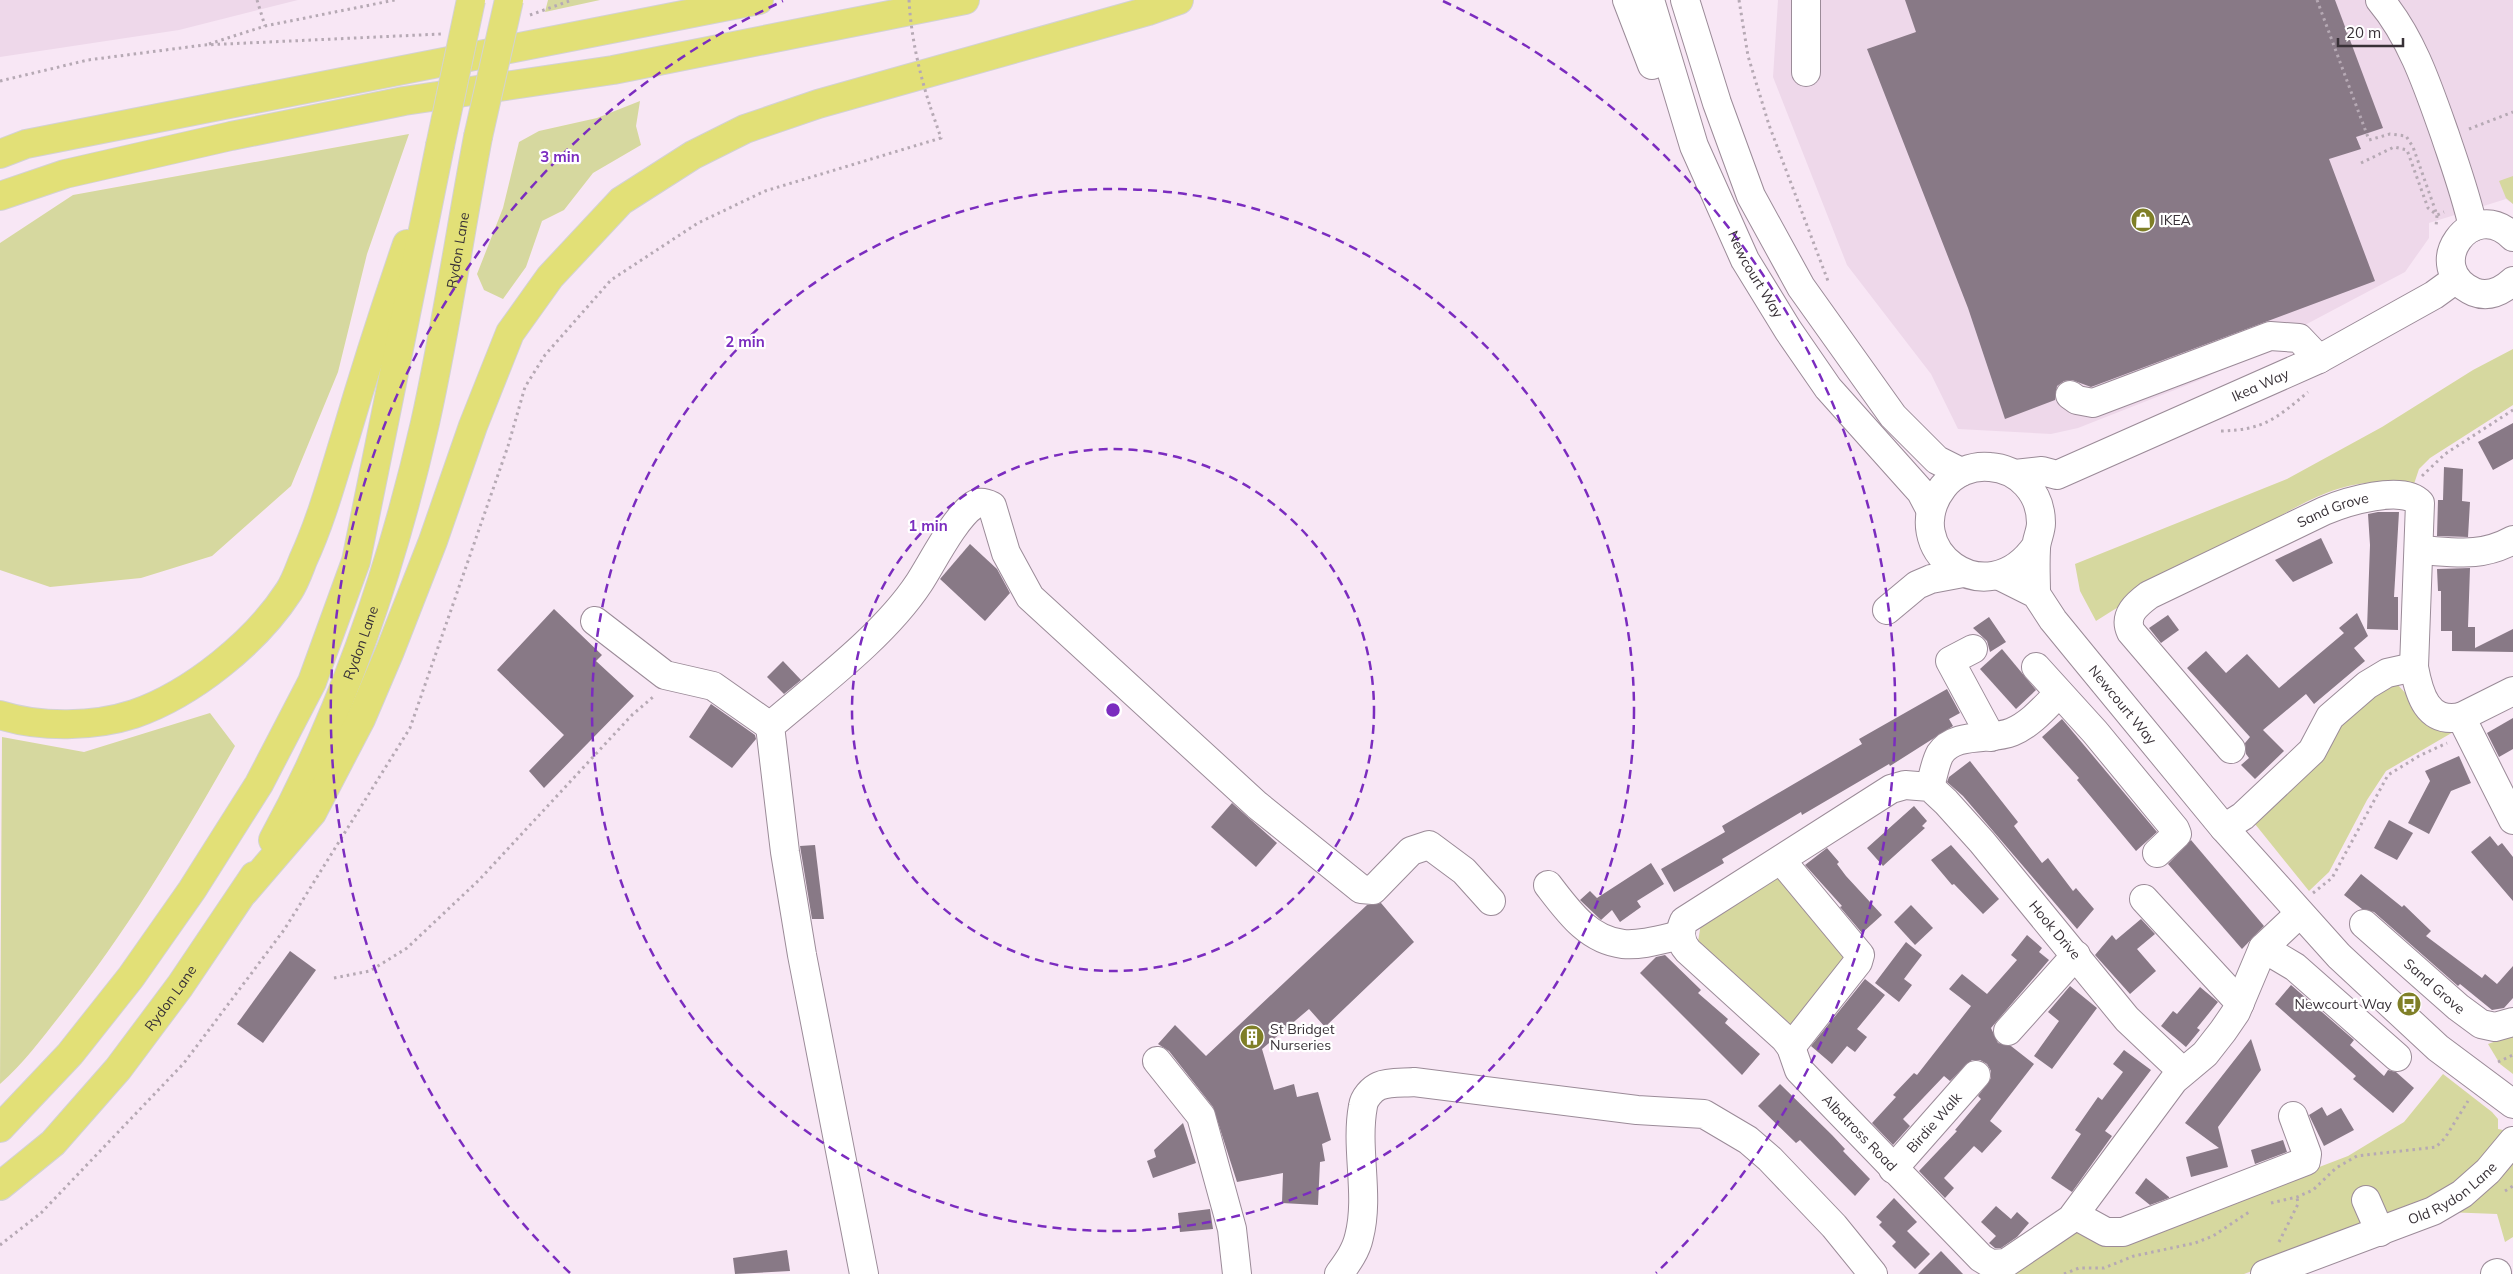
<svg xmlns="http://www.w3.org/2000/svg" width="2513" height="1274" font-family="Mulish,sans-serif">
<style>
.built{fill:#eed8ea}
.green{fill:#d6d89f}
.building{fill:#887986}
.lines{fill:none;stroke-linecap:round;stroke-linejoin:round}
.minor-casing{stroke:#9b8b98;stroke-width:30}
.major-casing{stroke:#d3d2d3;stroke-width:30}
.path{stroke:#b6a9b4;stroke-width:3;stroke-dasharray:2.5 4;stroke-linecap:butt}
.minor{stroke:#fff;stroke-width:28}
.major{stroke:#e2e077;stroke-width:28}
.major-bridge-casing{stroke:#d3d2d3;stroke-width:30;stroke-linecap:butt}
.path-bridge{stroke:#b6a9b4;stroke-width:3;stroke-dasharray:2.5 4;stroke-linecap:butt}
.major-bridge{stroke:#e2e077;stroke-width:28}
.ring{fill:none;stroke:#7b2cbf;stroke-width:2.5;stroke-dasharray:9 6}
.labels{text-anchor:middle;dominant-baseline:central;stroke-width:4.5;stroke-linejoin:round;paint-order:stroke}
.poi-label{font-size:14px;fill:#383137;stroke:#fff;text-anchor:start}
.street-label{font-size:14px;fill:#383137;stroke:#fff}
.centre{fill:#7b2cbf;stroke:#fff;stroke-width:2.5}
.ring-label{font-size:15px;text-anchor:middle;font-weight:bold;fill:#7b2cbf;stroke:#fff;stroke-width:4.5;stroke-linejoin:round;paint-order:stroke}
</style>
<rect width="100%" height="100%" fill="#f8e7f5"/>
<g class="built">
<polygon points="0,0 298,0 179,30 0,57"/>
<polygon points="1778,0 2513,0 2513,204 2506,199 2429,223 2429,238 2405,272 2205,378 2078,428 2051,434 1958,429 1931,374 1847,265 1773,77"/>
</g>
<g class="green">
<polygon points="548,0 600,0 545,12"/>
<polygon points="640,101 636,126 641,145 593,173 564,210 542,221 526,267 503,299 484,290 477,274 503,208 519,142 539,131 597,118"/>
<polygon points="409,134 367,254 338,372 291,486 212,556 141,578 50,587 0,570 0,243 73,195"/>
<polygon points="2513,176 2513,204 2506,198 2499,181"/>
<path d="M2513,349v56l-83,53 -11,11 -6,18c-72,-21 -132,31 -191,64 -42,24 -85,43 -126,70l-16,-30 -5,-27 212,-85 95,-52 91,-57z"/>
<polygon points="2397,684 2409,697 2426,724 2455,731 2386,771 2367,800 2329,872 2309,891 2255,824 2336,726 2367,694"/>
<path d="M210,713l25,33c-52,92 -107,184 -173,267 -20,25 -38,50 -62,71l2,-347 82,15z"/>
<polygon points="1783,870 1851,952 1791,1024 1737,980 1698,942 1702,917"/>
<polygon points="2513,1035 2513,1074 2500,1064 2488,1044"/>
<polygon points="2443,1074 2492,1112 2498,1119 2498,1129 2508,1131 2467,1182 2393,1216 2381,1207 2366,1213 2360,1230 2244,1274 2010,1274 2073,1233 2283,1181 2348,1156 2404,1122"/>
<polygon points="2513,1152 2513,1237 2505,1242 2497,1214 2445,1212"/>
</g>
<g class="building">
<polygon points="1905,0 2335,0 2383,128 2356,137 2361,149 2329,159 2375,281 2091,387 2072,380 2064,381 2057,386 2055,400 2005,419 1968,308 1867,49 1916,32"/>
<polygon points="2513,423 2513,459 2493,470 2478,442"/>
<polygon points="2444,467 2463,469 2462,501 2470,502 2468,537 2437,536 2438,500 2443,500"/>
<polygon points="2378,512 2399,512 2394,597 2398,597 2398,630 2367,629 2370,545 2368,514"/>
<polygon points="2321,538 2333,563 2293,582 2275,560"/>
<polygon points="970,544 997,569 1010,593 985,621 940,579"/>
<polygon points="2470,568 2468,627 2475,627 2475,648 2513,629 2513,652 2452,651 2452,631 2441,631 2441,591 2438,591 2437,569"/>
<polygon points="554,609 602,655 596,661 634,696 544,788 529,771 564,735 497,670"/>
<polygon points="2357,613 2368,636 2354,648 2365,661 2314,704 2306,694 2263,730 2284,751 2255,779 2241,765 2249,758 2246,754 2245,743 2250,737 2187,668 2206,651 2226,673 2247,654 2279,688 2344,633 2339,628"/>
<polygon points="2168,615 2179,630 2161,643 2149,628"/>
<polygon points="1989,617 2006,642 1990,652 1987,641 1973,628"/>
<polygon points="2002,649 2036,690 2016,709 1980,669"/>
<polygon points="783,661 801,680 784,694 767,677"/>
<polygon points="1947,689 1960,713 1949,719 1953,726 1890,766 1889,764 1802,815 1801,812 1722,859 1724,863 1674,892 1661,869 1725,832 1722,826 1862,744 1859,739"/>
<polygon points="711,704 755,735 756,739 732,768 689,737"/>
<polygon points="2513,718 2513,749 2499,757 2487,733"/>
<polygon points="2062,719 2157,832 2136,851 2077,780 2079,778 2042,737"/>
<polygon points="2459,756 2471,783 2451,791 2429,834 2408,823 2430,781 2425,771"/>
<polygon points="1970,761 2018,822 2014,826 2042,863 2048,858 2073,891 2076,888 2094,909 2077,929 1963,796 1947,782 1949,777"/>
<polygon points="1232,803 1277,843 1256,867 1211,827"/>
<polygon points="1914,806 1927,821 1922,826 1925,828 1883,866 1867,848"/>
<polygon points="2389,820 2413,833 2397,860 2374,848"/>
<polygon points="2490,836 2498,846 2502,843 2513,857 2513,901 2471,852"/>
<polygon points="2191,840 2264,926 2242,949 2168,864"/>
<polygon points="815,845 824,919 812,919 800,846"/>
<polygon points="1951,845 1999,899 1983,914 1954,884 1952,885 1931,860"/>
<polygon points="1827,848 1839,862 1837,864 1846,876 1882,915 1862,933 1840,907 1842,906 1805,865"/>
<polygon points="1651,863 1664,884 1637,901 1641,907 1620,922 1612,910 1601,920 1580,900 1590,891 1597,898"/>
<polygon points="2361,874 2402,907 2404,905 2431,931 2426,936 2482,978 2485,974 2497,984 2513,966 2513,998 2504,1008 2492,1010 2460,984 2458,986 2374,912 2362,909 2344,895"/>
<polygon points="1381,903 1414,942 1325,1027 1309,1009 1262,1049 1274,1090 1294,1084 1297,1097 1318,1092 1331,1140 1322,1144 1325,1161 1320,1162 1318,1205 1282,1203 1283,1173 1237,1182 1213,1107 1169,1051 1158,1044 1175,1025 1206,1056 1367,905"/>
<polygon points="1911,905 1933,928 1915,945 1894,922"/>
<polygon points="2141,919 2155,934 2137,949 2156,971 2130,994 2095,955 2112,935 2116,940"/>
<polygon points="2027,935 2042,948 2039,952 2049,960 1991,1028 1998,1043 2011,1046 2034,1064 1990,1121 2002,1131 1982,1153 1974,1146 1944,1178 1954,1188 1945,1198 1919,1171 1957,1131 1955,1130 1981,1099 1978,1096 1991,1078 1991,1071 1987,1064 1980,1060 1972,1060 1950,1081 1944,1076 1903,1119 1910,1126 1893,1145 1872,1123 1896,1097 1893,1095 1914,1073 1917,1075 1971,1006 1949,989 1962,974 1987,994 2017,960 2011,955"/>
<polygon points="1906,942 1922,955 1904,979 1912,985 1899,1002 1875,983"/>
<polygon points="290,951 316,970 263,1043 237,1024"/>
<polygon points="1665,955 1701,990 1698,993 1728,1019 1725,1023 1760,1054 1742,1075 1640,973 1656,957"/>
<polygon points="1865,979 1885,995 1857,1029 1867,1037 1855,1052 1847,1046 1832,1064 1811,1046"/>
<polygon points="2291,985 2354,1040 2350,1045 2384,1076 2388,1070 2396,1072 2414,1088 2393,1113 2353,1079 2356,1076 2275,1004"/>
<polygon points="2070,986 2097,1008 2052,1069 2034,1056 2059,1021 2048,1012"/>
<polygon points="2200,987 2218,1002 2197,1028 2200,1030 2186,1047 2161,1026 2173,1011 2177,1014"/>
<polygon points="2251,1039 2261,1070 2218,1127 2228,1167 2191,1177 2186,1157 2219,1148 2185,1123"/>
<polygon points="2124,1050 2151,1070 2105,1131 2112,1136 2072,1192 2051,1178 2081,1134 2075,1130 2098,1097 2102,1100 2123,1072 2113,1064"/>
<polygon points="1780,1084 1832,1135 1845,1149 1843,1151 1870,1179 1855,1196 1800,1140 1796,1143 1758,1106"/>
<polygon points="2322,1107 2327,1116 2341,1108 2354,1130 2324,1146 2309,1115"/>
<polygon points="1183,1123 1196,1163 1153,1178 1147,1161 1156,1157 1154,1150"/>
<polygon points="2283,1140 2287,1152 2255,1164 2251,1150"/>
<polygon points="2146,1178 2169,1197 2169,1198 2150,1205 2135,1193"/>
<polygon points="1894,1198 1917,1222 1907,1231 1930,1254 1915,1269 1892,1246 1896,1242 1879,1225 1882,1222 1876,1217"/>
<polygon points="1996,1206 2011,1219 2017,1212 2029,1223 2017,1237 2001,1248 1995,1248 1989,1243 1996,1236 1981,1222"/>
<polygon points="1210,1209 1213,1229 1180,1232 1178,1213"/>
<polygon points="787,1250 790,1271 735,1274 733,1258"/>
<polygon points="1941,1251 1963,1274 1918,1274"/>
</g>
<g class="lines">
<defs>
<g id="minor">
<polyline points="1627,0 1652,65"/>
<path id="s1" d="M1650,0l44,146 51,114 43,70 40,58 93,104 10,19"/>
<polyline points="1685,0 1717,103 1751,196 1801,287 1893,416 1937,460 1961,472"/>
<polyline points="1806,0 1806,72"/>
<path d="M2380,0c32,38 48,87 65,135 10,30 21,60 28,92"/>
<path d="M2513,237c-41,-42 -93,31 -39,55 15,6 28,-1 39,-11"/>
<polyline points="2070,395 2077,400 2093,403 2270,336 2299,338 2319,359"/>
<path id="s2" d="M2015,474l27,-3 15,4 262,-116 115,-64 22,-16"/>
<path d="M2036,546c-50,72 -140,2 -93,-59 11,-14 29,-22 47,-20 29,2 51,26 51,56 0,9 -5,17 -5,26 -1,15 0,30 0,45"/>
<path d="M2419,550c36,2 61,8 94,-10"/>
<path id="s3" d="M2000,576l36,18 17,26 36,44 135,164 115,128 99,92 75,56"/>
<polyline points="1887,610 1917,585 1931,579 1963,573"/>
<polyline points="595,621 665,675 713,686 770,726"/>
<polyline points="1973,649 1950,661 1991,737"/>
<polyline points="2036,667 2095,732 2175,829 2177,834 2157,853"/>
<polyline points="2461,717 2513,691"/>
<path id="s4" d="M2231,749l-100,-117c-8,-17 6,-28 18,-37l175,-84c21,-9 79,-27 96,-8l-6,164c5,27 13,57 47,50l52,103"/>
<path d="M1930,787c3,-10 5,-24 10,-33 15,-23 51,-13 72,-22 19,-8 33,-25 47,-39"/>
<polyline points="2224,828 2243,816 2312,751 2330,717 2367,685 2387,673 2414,667"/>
<polyline points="1781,860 1860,955 1858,962 1791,1047"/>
<path d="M1548,885c20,26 40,55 75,59 18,2 40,-5 58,-9"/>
<polyline points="2144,899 2240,1003"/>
<path id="s5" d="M2364,924l94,83 23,17 14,3 18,-5"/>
<polyline points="2263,948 2295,967 2397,1057"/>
<polyline points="2008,1031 2076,955"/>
<polyline points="1157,1061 1201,1116 1232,1229 1237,1274"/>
<path id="s6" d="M2182,1071l-55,-52 -145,-177 -36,-40 -16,-15 -25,-2 -14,4 -207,132c-5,11 -4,21 4,30l97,88 6,8 8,23 182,188 10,6 15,-1 65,-44 103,-139 31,-26 18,-23 13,-19 27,-64 36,-34"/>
<path id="s7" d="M1893,1169l83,-94"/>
<polyline points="2366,1200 2380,1232"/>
<polyline points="2075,1215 2106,1232 2123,1232 2306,1161 2307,1154 2293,1116"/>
<path d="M864,1274l-62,-319 -17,-103 -15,-126c49,-42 114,-90 149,-143 13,-20 36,-66 55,-78 6,-4 12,-2 18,1l14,47 24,44 227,208 104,84 12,1 38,-39 18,-6 35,26 27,30"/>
<path d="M1339,1274c8,-11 17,-23 20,-37 11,-42 -4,-88 4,-131 1,-8 9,-17 16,-20 9,-4 25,-3 35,-4l223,28 67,4 44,26 22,19 64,67 39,48"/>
<path id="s8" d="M2265,1274l168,-63 29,-17 26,-23 25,-30"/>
<polyline points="2495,1274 2497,1273"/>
</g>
<g id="major">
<polyline points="0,154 26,144 759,0"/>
<polyline points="0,196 65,174 231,136 404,101 613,70 965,0"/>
<path d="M0,715c41,13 94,12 134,-1 58,-20 122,-72 155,-123 6,-9 10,-21 14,-31 18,-39 29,-80 42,-122 19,-65 40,-130 62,-194"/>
<path id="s9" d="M273,840c71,-130 119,-273 152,-417 21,-94 35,-191 53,-286"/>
<polyline points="245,891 312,813 361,719 390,651 433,541 473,426 510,333 550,277 621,201 693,155 745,129 818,104 1148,11 1179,0"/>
<polyline points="0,1128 70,1054 131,977 192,890 259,784 312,682 356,561 440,146"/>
<path id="s10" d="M0,1186l53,-43 65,-74 62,-83 74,-110"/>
</g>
</defs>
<use href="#minor" class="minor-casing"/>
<use href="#major" class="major-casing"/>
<g class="path">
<polyline points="257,0 265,26"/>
<polyline points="1739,0 1748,56 1769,125 1828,281"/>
<polyline points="2317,0 2369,140 2390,134 2406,136 2413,147 2437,215 2444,212"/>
<polyline points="530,15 572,0"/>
<polyline points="209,44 265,26 395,0"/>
<polyline points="0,81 88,60 204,45 441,34"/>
<polyline points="2469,129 2513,112"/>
<polyline points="2361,163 2394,147 2407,150 2428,208 2437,215 2436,227"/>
<path d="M2221,431c42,-1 55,-12 87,-39"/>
<polyline points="2422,476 2445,454 2513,410"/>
<polyline points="2313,893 2332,878 2388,775 2419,756 2447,743"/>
<polyline points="334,978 370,971 407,948 479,880 632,715 653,697"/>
<polyline points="2498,1062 2513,1055"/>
<polyline points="2505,1191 2513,1186"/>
<polyline points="2271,1203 2297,1197 2313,1190 2336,1168 2357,1156 2436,1147 2445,1138 2468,1101"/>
<polyline points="2279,1242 2298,1204 2297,1197"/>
<polyline points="0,1245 41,1213 184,1063 284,930 410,728 508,446 525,387 545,355 611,280 698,223 765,191 941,138 930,106"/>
<polyline points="2064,1274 2079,1268 2104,1268 2134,1256 2195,1243 2213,1236 2249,1212"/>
</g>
<use href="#minor" class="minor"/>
<use href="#major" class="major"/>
<defs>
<g id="major-bridge">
<polyline points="478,137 509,0"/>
<polyline points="440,146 471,0"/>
</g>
</defs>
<use href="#major-bridge" class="major-bridge-casing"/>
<path class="path-bridge" d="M909,0c2,36 10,72 21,106"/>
<use href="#major-bridge" class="major-bridge"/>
</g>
<g class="ring">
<circle cx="1113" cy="710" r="261"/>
<circle cx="1113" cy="710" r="521"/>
<path d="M570 1273A782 782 0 0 1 783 1M1443 1A782 782 0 0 1 1656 1273"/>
</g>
<defs>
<symbol id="shop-disc" viewBox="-11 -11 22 22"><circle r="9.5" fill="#7f7f27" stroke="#fff"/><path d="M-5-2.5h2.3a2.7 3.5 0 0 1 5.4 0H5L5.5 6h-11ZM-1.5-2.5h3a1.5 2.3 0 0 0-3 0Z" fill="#fff"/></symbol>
<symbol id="bus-disc" viewBox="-11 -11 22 22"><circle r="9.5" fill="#7f7f27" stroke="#fff"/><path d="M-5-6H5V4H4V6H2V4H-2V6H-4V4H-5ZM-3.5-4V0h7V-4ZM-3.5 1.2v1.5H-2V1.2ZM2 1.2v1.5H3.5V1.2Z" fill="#fff"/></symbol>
<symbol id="building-disc" viewBox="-11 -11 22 22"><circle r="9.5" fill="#7f7f27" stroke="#fff"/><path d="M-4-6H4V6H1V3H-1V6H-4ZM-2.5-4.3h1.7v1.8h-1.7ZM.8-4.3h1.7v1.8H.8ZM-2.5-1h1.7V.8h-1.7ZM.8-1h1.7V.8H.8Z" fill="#fff"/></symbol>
</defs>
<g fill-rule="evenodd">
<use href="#shop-disc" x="2129" y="206" width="28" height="28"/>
<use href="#bus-disc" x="2395" y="990" width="28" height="28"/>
<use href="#building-disc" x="1238" y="1023" width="28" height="28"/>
</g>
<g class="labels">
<g class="poi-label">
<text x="2160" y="220">IKEA</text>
<text x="2392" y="1004" text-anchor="end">Newcourt Way</text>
<text x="1270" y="1029">St Bridget<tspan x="1270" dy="16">Nurseries</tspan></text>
</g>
<g class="street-label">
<text stroke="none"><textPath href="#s9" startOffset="621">Rydon Lane</textPath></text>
<text stroke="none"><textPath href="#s1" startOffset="295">Newcourt Way</textPath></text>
<text stroke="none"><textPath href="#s2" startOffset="265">Ikea Way</textPath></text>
<text stroke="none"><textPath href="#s4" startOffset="402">Sand Grove</textPath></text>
<text stroke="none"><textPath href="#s9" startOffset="216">Rydon Lane</textPath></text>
<text stroke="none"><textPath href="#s3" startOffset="181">Newcourt Way</textPath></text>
<text transform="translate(2055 930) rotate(50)">Hook Drive</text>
<text stroke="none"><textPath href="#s5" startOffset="94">Sand Grove</textPath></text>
<text stroke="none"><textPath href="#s10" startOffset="255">Rydon Lane</textPath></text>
<text stroke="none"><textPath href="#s7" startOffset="62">Birdie Walk</textPath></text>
<text stroke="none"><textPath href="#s6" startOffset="950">Albatross Road</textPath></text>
<text stroke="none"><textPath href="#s8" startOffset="205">Old Rydon Lane</textPath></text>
</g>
</g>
<circle cx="1113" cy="710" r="8" class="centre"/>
<g class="ring-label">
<text x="560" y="162">3 min</text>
<text x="745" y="347">2 min</text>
<text x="928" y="531">1 min</text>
</g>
<path d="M2338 38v8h65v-8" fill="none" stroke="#383137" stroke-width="2.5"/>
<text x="2346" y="38" font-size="15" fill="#383137" stroke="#ffffff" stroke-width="4" paint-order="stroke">20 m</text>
</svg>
